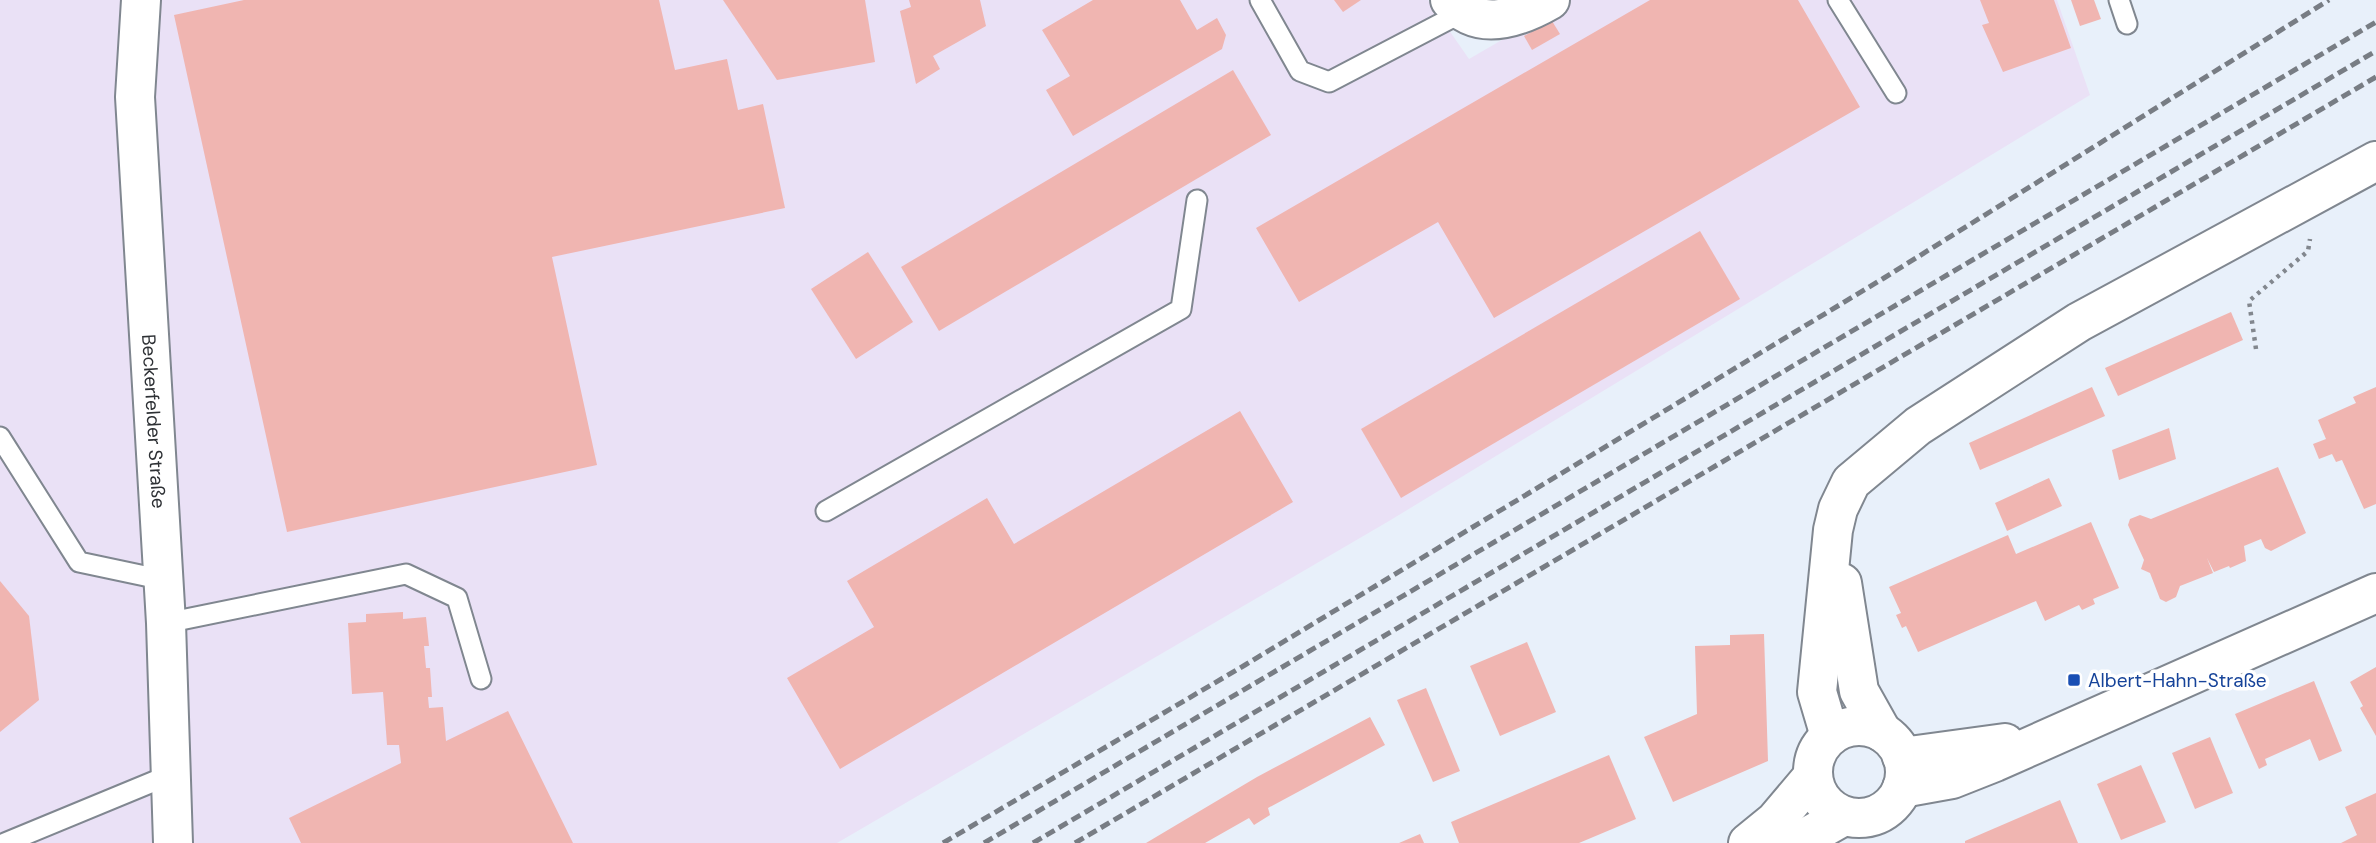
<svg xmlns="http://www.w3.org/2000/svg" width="2376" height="843" font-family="'DM Sans',sans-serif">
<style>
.industrial{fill:#eae1f6}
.building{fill:#f0b5b1}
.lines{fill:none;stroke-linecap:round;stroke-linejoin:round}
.lane-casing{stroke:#808790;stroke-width:23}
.street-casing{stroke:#808790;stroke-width:42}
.secondary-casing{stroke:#808790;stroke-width:42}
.path{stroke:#82878e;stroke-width:4.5;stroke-dasharray:3.5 5;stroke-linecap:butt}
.lane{stroke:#fff;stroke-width:19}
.street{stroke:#fff;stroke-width:38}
.secondary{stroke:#fff;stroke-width:38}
.rail{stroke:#787d84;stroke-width:5;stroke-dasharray:10 5;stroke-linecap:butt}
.transit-dot{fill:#1a4fb4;stroke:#fff;stroke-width:2.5}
.labels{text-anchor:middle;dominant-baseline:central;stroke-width:7;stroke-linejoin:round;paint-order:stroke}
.street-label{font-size:19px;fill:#2d3034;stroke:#fff}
.transit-label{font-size:19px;fill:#164399;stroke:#fff;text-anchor:start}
</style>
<rect width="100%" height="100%" fill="#e8f0fa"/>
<polygon class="industrial" points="0,0 1428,0 1469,59 1571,0 2057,0 2090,95 1389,521 837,843 0,843"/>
<g class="building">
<polygon points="244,0 659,0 675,70 727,59 738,110 763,104 785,208 552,257 597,465 287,532 174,15"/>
<polygon points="723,0 865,0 875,62 777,80"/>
<polygon points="909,0 980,0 986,26 933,56 940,69 916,84 900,11 911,7"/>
<polygon points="1093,0 1180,0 1197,30 1217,18 1226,35 1222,49 1073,136 1046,90 1070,76 1042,30"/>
<polygon points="1334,0 1361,0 1343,12"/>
<polygon points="1650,0 1798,0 1860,107 1494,318 1438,222 1299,302 1256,228"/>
<polygon points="1980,0 2054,0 2071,48 2003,72 1982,25 1989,23"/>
<polygon points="2071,0 2094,0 2101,19 2080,26"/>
<polygon points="1552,21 1560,34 1532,50 1524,36"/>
<polygon points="1233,70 1271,135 939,331 901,267"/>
<polygon points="1700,231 1740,299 1401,498 1361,429"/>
<polygon points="868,252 913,322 856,359 811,289"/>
<polygon points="2231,312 2243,340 2118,396 2105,368"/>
<polygon points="2092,387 2105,416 1980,470 1969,443"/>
<polygon points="2376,387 2376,504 2364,509 2342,460 2336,462 2332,454 2319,459 2313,444 2326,439 2318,420 2356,403 2353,397"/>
<polygon points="1240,411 1293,502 840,769 787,678 874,627 847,581 987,498 1014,544"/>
<polygon points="2169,428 2176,459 2119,480 2112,450"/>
<polygon points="2278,467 2306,533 2271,551 2265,548 2261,539 2244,546 2246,561 2230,568 2229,566 2214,572 2207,558 2213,573 2180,586 2176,597 2166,602 2160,599 2150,573 2141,569 2144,560 2128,525 2130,519 2140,515 2151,519"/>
<polygon points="2049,478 2062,506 2007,531 1995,503"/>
<polygon points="2091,522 2119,588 2093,599 2095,604 2082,610 2079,605 2045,621 2036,601 1918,652 1906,626 1902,628 1896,615 1901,613 1889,587 2008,535 2016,554"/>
<polygon points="0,581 29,616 39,700 0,732"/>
<polygon points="403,612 403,619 426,617 429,646 424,646 426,668 430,668 432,697 428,697 429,708 443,707 446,741 508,711 573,843 301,843 289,818 401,763 399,745 387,745 383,692 352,694 348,623 366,622 366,614"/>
<polygon points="1764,634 1768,761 1673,802 1644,737 1697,714 1695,646 1730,645 1730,635"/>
<polygon points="1527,642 1556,712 1500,736 1470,666"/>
<polygon points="2376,667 2376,736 2360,708 2363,706 2350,682"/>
<polygon points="2314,681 2342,751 2319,761 2310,739 2265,759 2267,765 2259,769 2235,714"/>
<polygon points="1426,688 1460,771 1433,782 1397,700"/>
<polygon points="1370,717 1385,745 1268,808 1270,815 1254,825 1249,818 1205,843 1146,843 1257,777"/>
<polygon points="2210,737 2233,793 2195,809 2172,753"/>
<polygon points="1609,755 1636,819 1579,843 1459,843 1451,822"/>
<polygon points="2141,765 2166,822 2121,840 2097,784"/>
<polygon points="2376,793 2376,843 2341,843 2357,835 2345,807"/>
<polygon points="2060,800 2078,843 1965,843 1965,841"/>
<polygon points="1420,834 1424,843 1399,843"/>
</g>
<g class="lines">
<defs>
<g id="lane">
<polyline points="1260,0 1300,71 1329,82 1461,13"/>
<polyline points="1838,0 1896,93"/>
<polyline points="2119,0 2127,24"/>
<polyline points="0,437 79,562 164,580"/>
<polyline points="826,511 1181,309 1197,200"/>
<polyline points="166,623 406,574 457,598 481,679"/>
<polyline points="5,843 172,774"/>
</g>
<g id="street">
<path id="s1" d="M141,0l-6,97 31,526 7,220"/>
<path d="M1450,0c28,32 67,19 100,0"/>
<polyline points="1842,583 1859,691 1882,732"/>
<polyline points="1830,736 1817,692 1833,530 1838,509 1851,482 1918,426 2079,322 2376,161"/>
</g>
<g id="secondary">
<circle cx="1859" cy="772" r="46"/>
<polyline points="1902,757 2005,743"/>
<polyline points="1902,788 1952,779 1995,762 2376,593"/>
<polyline points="1748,843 1775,821 1813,776"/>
<polyline points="1796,843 1844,816"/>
</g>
</defs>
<use href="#lane" class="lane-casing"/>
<use href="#street" class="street-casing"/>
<use href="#secondary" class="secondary-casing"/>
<polyline class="path" points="2256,349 2249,301 2308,251 2310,239"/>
<use href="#lane" class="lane"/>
<use href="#street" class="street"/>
<use href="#secondary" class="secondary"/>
<g class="rail">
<polyline points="943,843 1245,665 1884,278 2329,0"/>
<polyline points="984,843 2376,22"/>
<polyline points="1033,843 2376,51"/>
<polyline points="1075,843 2376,77"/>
</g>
</g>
<rect class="transit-dot" x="2067" y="673" width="14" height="14" rx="3.5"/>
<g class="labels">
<g class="street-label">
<text stroke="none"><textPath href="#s1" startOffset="422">Beckerfelder Straße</textPath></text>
</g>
<g class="transit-label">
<text x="2088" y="680">Albert-Hahn-Straße</text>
</g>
</g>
</svg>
